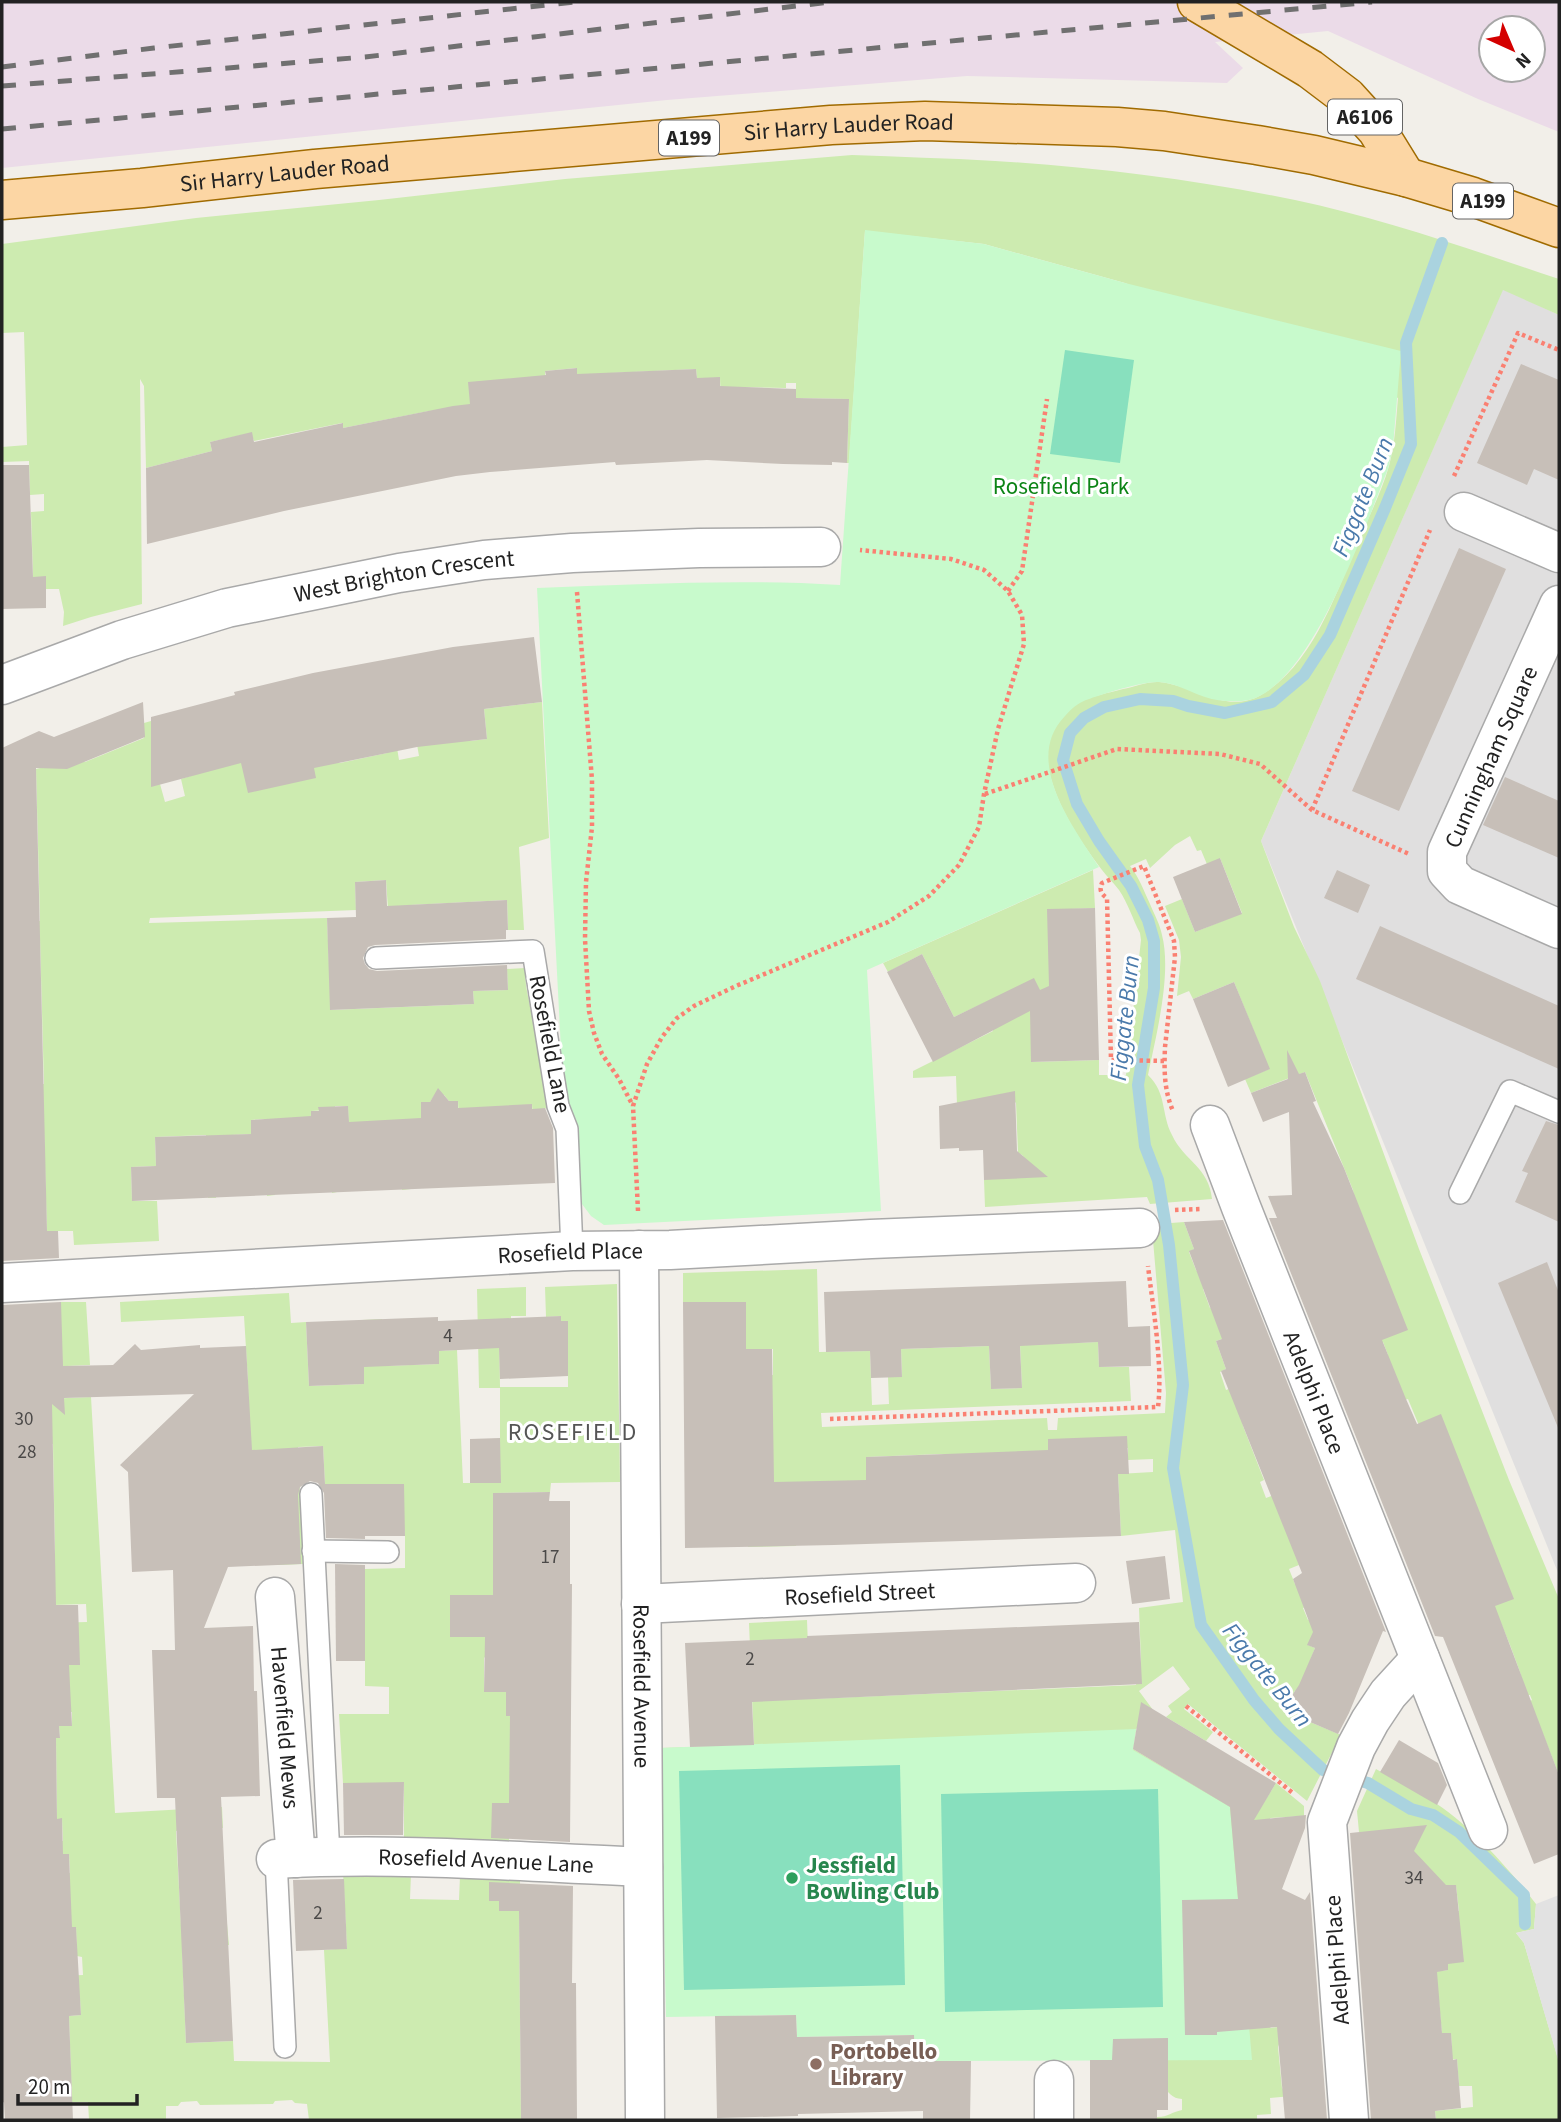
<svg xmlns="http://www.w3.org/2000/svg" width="1561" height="2122" font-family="'Source Sans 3',sans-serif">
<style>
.residential{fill:#e0dfdf}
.industrial{fill:#ebdbe8;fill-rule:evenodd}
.grass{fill:#cdebb0}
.park{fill:#c8facc}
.pitch{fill:#88e0be}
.parking{fill:#e2e2e2}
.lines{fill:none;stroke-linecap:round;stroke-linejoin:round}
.stream{stroke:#aad3df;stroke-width:12}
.building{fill:#c7bfb8}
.service-casing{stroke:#a9a9a9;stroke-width:24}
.minor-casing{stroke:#a9a9a9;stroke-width:41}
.primary-casing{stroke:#a06b00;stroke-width:41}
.path{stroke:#fa8072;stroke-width:4.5;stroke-dasharray:3.5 3.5;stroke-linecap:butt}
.service{stroke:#fff;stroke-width:21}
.minor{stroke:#fff;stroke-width:38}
.primary{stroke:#fcd6a4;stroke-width:38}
.rail{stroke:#707070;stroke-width:5;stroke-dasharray:14 14;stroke-linecap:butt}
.leisure-dot{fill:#2e9e5b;stroke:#fff;stroke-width:2.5}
.education-dot{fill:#8d6e63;stroke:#fff;stroke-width:2.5}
.labels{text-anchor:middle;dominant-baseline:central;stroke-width:6;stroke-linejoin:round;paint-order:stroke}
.number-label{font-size:19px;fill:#4b4948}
.shield{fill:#fff;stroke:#646464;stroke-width:2}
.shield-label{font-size:21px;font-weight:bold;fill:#222}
.street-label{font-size:23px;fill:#222;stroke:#fff}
.park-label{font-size:23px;fill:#0c8416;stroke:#fff}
.leisure-label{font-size:23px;font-weight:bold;fill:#27864d;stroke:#fff;text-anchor:start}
.education-label{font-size:23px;font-weight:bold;fill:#785e54;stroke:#fff;text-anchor:start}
.water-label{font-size:24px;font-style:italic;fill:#4a7aab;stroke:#fff}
.neighbourhood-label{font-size:24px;letter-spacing:2px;fill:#555;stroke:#fff}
</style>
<rect width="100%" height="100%" fill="#f2efe9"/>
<polygon class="residential" points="1503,289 1559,315 1559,1575 1261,841"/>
<path class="industrial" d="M2,2h1557v130l-81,-33 -150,-68 -113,11 28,26 -16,15 -260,-7 -300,24 -665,68zM1491,28h42v42h-42z"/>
<g class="grass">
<path d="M852,155c47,2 95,3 143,6 100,6 201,19 300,39 90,19 177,50 264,79v36l-56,-25 -242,551 33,86 26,54 99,268 90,231 50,119v176l-29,-74 2,-1 -2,-5h-4l-6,-23 -10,-27 -102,-246 -10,3 -17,-44 7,-3 -5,-13 -8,2 -22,-154 -48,-118 -54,21 -6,-14 24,-10 -35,-87 -41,17 -4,-8 -12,5 4,-39 -2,-17 -14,-34 17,-7 13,33 47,-19 -22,-55 -6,23 -13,-31 -4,1 -7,-15 -15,9 -25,23 -4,-9 -16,7c9,11 14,25 20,38 4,10 10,20 12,31 10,39 -6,101 -14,140 19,18 13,39 24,60 12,26 37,32 40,64l-62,5 -3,-7 -162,10 -1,-27 43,-19 -5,-6 -4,-2 -2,-50 -3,-3 -56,5 -1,-29 -43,2v-7l80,-40v-17l-7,-12 -32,15 -32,-63 -34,18 -5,-9 210,-93 2,38 -48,2 49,67 -64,85 67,-2v15h27l15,-135 -1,-7c-7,-13 -12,-30 -21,-43 -5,-7 -12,-13 -17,-20 -23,-30 -46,-65 -54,-103 -5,-24 9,-51 30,-64 13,-7 30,-10 45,-14 11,-2 25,-8 36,-7 35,3 67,33 102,13 53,-31 75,-103 98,-155 10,-24 23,-49 30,-74 6,-22 7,-45 9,-68l-273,-115 -141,-39 -119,-13 -16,232h-2l2,-64 -53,-1v-15h-10v5l-55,-1 -9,42 -2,-51h-23l-1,-9 -84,4 -27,88 -9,-93 -31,3 2,26 -76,12 -42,2 -86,17 -1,-5 -88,18 -3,-8 -41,9 2,9 -66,17 -2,-82 -4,-7 2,225 -51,13 -28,9 1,-14 -5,-23h-13l-1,-12h-12l-2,-65 13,-1v-17l-14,1 -1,-34 -27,1v-15l25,-2 -3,-113 -22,1v-89l194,-26 183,-18 186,-21z"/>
<polygon points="370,664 391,711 399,760 419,756 413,721 470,741 487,739 484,709 542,702 549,838 519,847 524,930 508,930 507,900 410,905 388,909 386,880 355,882 356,910 150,918 149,923 327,918 331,1010 474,1004 473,991 508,990 507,969 525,968 526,986 550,1108 541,1109 533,1121 532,1104 459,1124 458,1101 449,1101 444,1095 434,1096 430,1102 421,1102 421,1126 411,1189 402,1190 399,1129 349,1130 348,1106 335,1106 337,1192 332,1193 328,1110 311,1111 312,1132 272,1134 275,1195 267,1196 264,1119 251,1120 251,1134 213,1136 216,1198 208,1198 206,1135 155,1137 156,1166 131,1167 132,1201 157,1201 159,1241 74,1245 73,1231 47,1231 43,1100 2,1101 2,1086 44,1084 40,939 2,940 2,923 40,921 36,769 40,768 39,752 85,762 144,738 144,723 151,721 152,786 160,784 165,802 185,796 181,779 262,753 340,763 387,753"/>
<path d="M1184,1222l10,27 -5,3 7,18 13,16 -6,3 7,19 6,-2 12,31 -12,4 10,28 -6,3 6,18 11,-4 6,40 21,54 -4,2 6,16 22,-8 11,75 -10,4 6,15 10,-3 9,22 -11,5 5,12 11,-5 5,11 -16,19 7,3 -17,44 -3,-1 -8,12 23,19 31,13 -34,66 -119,-97 -4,5 29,23 -7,9 -40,-24 6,-5 -4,-6 22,-17 -17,-23 -34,25 17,23 -20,15 -3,20 120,71 23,-37 28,23v10l-34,2 -2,190 2,20 16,-2 -8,21 4,41 10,8 -22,2 1,16 -14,1v5h-100v-3c12,0 14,-5 25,-7v-11c-19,-1 -21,-24 -25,-39l-497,-312 94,-3 -5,-122 58,-3 3,79 326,-14 5,-24 -2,-53 44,-6 -8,-72 -54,6 -3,-62 35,-2v-13l-25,1v-12h-10l-13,26 -164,-20 -75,3v25h-72l2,64 -48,1 -2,-172h27v-26h-27l-1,-47h-62v-29l134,-4 2,83 51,-1 2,54 17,-1 -1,-27 14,-1 -1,-27 88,-3 2,43 31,-1 -2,-43 78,-3 1,25h30l2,34 -310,12 1,14 225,-9 1,12h9l1,-12 107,-5 1,-20 -13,-153 -8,-15z"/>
<polygon points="617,1284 620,1482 551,1483 550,1492 493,1493 493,1561 550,1561 550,1568 570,1569 570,1576 504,1595 450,1595 450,1637 504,1637 484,1658 484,1692 506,1692 569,1716 509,1820 509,1847 404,1846 404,1783 343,1783 339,1714 389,1714 389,1687 365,1686 365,1569 405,1568 405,1531 325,1485 323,1446 298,1447 303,1564 278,1565 277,1542 250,1525 248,1381 244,1316 121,1322 120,1302 289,1293 291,1323 306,1322 309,1386 364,1384 362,1320 382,1319 384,1366 439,1364 439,1351 457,1350 463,1483 500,1483 500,1388 479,1388 477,1289 526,1287 526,1316 511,1316 511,1321 499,1321 500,1387 568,1387 568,1321 561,1321 561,1316 546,1317 545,1287"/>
<polygon points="61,1302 86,1302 90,1365 44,1367"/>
<polygon points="91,1397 115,1813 222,1807 223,1828 176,1831 181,1926 227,1924 229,1945 182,1948 186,2043 233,2041 234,2061 330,2062 324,1950 347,1948 343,1872 411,1874 410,1899 459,1900 460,1876 520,1877 520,1892 499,1893 499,1910 519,1911 521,2120 309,2120 307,2104 295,2103 292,2100 275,2101 273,2104 200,2105 197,2101 181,2102 178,2106 166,2106 166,2120 89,2120 88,2102 72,2102 69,2016 81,2015 80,1999 64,2000 33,1995 2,1995 2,1978 83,1975 82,1957 77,1956 76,1927 61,1928 60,1873 70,1873 69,1854 2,1856 2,1843 63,1841 62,1819 57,1819 56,1738 60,1738 59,1726 72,1726 72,1712 2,1714 2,1696 54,1694 52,1623 87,1622 86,1604 52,1605 51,1572 2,1573 2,1557 55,1555 53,1444 2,1444 2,1426 45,1424 45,1399"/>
<path d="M1376,1769c20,12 42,22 61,35 37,25 72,65 99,100l-2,25 -18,4 8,10 35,119v58h-123l-1,-9 38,-4 -1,-21h-13l-2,-27 -26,3 -1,-10 22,-3 -1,-16h-9l-3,-30 -16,-30 25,-3 -3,-45v-13l14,-1 -3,-25h-13l-84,-54 -2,-21z"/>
</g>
<g class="park">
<path d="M865,230l119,14 141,39 276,68 -8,96 -5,22c-22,54 -80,228 -146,232 -12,1 -26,0 -37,-4 -15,-5 -30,-14 -46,-15 -16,-1 -56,12 -73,18 -9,4 -14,8 -21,16 -43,44 8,111 34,151l-232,103 14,241 -277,14 -13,-9 -9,-12 -5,-70 -14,-46 -26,-500c101,-4 202,-9 303,-3z"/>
<polygon points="1136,1729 1133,1750 1230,1807 1252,2060 915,2061 914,2035 797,2037 796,2015 666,2017 660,1748"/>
</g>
<g class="pitch">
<polygon points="1065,350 1134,360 1120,463 1050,454"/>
<polygon points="900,1765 905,1985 684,1990 679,1771"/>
<polygon points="1158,1789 1163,2007 945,2012 941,1794"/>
</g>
<polygon class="parking" points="1559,1895 1559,2063 1524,1943 1516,1933 1534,1929 1536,1904"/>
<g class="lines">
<polyline class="stream" points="1442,243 1406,343 1411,444 1385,508 1330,635 1304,675 1272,702 1225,713 1188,706 1173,701 1140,699 1104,707 1084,718 1070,733 1063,760 1077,804 1099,841 1131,886 1148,920 1154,941 1154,988 1138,1085 1145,1146 1158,1180 1169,1245 1183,1385 1173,1468 1201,1625 1254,1700 1279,1729 1323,1770 1368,1783 1411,1809 1433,1815 1459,1832 1524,1895 1525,1924"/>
</g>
<g class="building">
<polygon points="1521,364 1559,380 1559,480 1534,469 1527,485 1477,463"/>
<polygon points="577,368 577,374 696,369 697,378 720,377 720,386 796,389 796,398 849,399 847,463 832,462 832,465 783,464 707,460 616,465 615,462 490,472 456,476 284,511 147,544 146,468 212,451 210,442 252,432 254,442 343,423 343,428 453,406 470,404 468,382 546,375 545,371"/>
<polygon points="2,465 29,465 33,577 46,576 46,608 2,609"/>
<polygon points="1459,548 1506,569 1399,811 1352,791"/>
<polygon points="534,637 542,702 484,709 487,739 417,747 314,768 316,778 248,793 241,763 151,787 151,717 235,695 234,692 313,673 453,647"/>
<polygon points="143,702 145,737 67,769 36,768 47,1231 58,1231 59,1258 2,1261 2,748 39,731 54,737"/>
<polygon points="1505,777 1559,801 1559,858 1483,825"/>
<polygon points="1220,858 1242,914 1195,932 1173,877"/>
<polygon points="1337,870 1370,885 1358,913 1324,898"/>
<polygon points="386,880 387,906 507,900 508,930 506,930 506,939 375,945 368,947 363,958 365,964 369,969 377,971 507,965 508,990 473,991 474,1004 330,1010 327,918 356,917 355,882"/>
<polygon points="1095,908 1099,1060 1031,1062 1030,1011 933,1062 887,972 922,954 954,1017 1034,978 1040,990 1049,986 1047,909"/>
<polygon points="1380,926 1559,1006 1559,1069 1356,979"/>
<polygon points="1234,982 1270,1069 1228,1087 1193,999"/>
<polygon points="1287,1050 1299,1074 1305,1072 1316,1101 1313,1102 1344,1168 1408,1330 1382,1340 1406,1399 1417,1424 1441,1414 1514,1599 1495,1606 1559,1775 1559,1854 1534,1864 1443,1637 1435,1636 1269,1218 1277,1218 1268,1196 1292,1195 1289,1112 1263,1122 1251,1093 1288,1079"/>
<polygon points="438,1088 449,1101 458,1101 458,1108 532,1104 532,1109 545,1108 553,1128 555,1183 132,1201 131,1167 156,1166 155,1137 251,1134 251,1120 311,1116 311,1111 319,1111 318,1107 348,1106 349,1122 421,1118 421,1102 430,1102"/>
<polygon points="1015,1091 1017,1151 1048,1177 984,1180 983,1150 959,1151 959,1148 940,1149 939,1106"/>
<polygon points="1546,1121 1559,1125 1559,1222 1515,1202 1528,1173 1522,1171"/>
<polygon points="1223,1220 1386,1632 1383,1631 1349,1713 1338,1734 1310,1722 1287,1703 1299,1685 1315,1648 1307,1645 1313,1632 1293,1579 1302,1573 1221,1371 1226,1369 1216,1341 1222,1339 1189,1251 1194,1249 1184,1222"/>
<polygon points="1547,1262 1559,1293 1559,1430 1498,1283"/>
<polygon points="1126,1281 1128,1327 1150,1326 1151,1366 1099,1367 1098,1342 1020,1346 1022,1388 991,1389 989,1346 901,1349 902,1377 871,1378 870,1351 826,1352 824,1292"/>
<polygon points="61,1302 63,1366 113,1365 135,1344 141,1350 200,1345 200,1348 246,1346 252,1450 323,1446 325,1484 404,1484 405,1536 365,1536 365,1539 326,1538 324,1493 318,1483 310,1481 300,1487 298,1495 301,1564 228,1567 204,1628 253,1626 254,1691 257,1691 260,1796 221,1797 233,2041 186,2043 175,1798 157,1798 152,1650 175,1650 173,1570 132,1572 128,1472 120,1465 194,1394 64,1398 65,1415 52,1404 56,1605 78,1605 80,1665 69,1665 72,1726 59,1726 60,1738 56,1738 57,1819 62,1818 63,1854 69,1854 72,1927 76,1927 81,2015 69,2016 73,2120 5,2120 4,2102 2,2103 2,1305"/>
<polygon points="683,1302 746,1302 746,1349 772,1349 774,1482 866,1480 866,1457 1048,1450 1048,1439 1127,1436 1129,1474 1118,1474 1121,1536 834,1545 685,1548"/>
<polygon points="561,1316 561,1321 568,1321 568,1376 500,1379 499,1348 439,1351 439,1364 364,1367 364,1384 309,1386 306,1322 438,1317 438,1321"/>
<polygon points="500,1438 501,1483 470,1483 470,1439"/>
<polygon points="550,1492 549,1501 570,1501 570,1584 572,1584 570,1842 491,1838 492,1803 509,1803 510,1716 506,1716 506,1692 484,1692 485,1637 450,1637 450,1595 493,1595 493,1493"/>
<polygon points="1165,1556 1170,1599 1132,1604 1126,1561"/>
<polygon points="335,1564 365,1565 365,1661 336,1661"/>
<polygon points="1139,1622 1142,1684 752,1702 754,1745 690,1747 685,1643 807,1638 807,1636"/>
<polygon points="1141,1702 1276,1783 1254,1820 1306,1815 1305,1828 1282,1889 1305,1900 1310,1892 1327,2120 1285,2120 1277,2027 1217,2032 1217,2035 1185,2035 1182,1900 1238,1899 1230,1807 1133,1749"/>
<polygon points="1399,1740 1438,1763 1447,1785 1437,1805 1380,1772"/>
<polygon points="404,1782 403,1835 344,1835 343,1783"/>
<polygon points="1427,1825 1414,1851 1446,1885 1456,1885 1464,1962 1448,1964 1448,1970 1437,1972 1442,2033 1451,2033 1453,2060 1457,2059 1461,2108 1435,2111 1436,2120 1371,2120 1350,1833"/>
<polygon points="344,1879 347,1949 296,1951 293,1880"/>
<polygon points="489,1882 573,1886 572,1983 576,1983 577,2120 521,2120 519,1911 499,1911 499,1901 489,1901"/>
<polygon points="796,2015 797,2037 914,2035 915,2061 971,2061 970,2120 923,2120 923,2111 798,2114 798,2116 717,2118 715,2016"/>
<polygon points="1168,2038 1168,2110 1157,2110 1157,2120 1090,2120 1090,2060 1112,2060 1113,2039"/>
</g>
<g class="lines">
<defs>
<g id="service">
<polyline points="376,958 533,951 558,1106 567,1129 572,1251"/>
<polyline points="1460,1193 1510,1091 1559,1112"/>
<polyline points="311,1494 329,1856"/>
<polyline points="313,1551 388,1552"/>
<polyline points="276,1859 285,2047"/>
</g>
<g id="minor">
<polyline points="1464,512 1559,553"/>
<polyline points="1559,605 1447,852 1447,871 1460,885 1559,929"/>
<path id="s1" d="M2,685l120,-45 105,-32 172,-35 85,-13 88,-7 127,-5 122,-1"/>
<path id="s2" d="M1210,1125l31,82 247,623"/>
<path id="s3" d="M639,1250l6,870"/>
<path id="s4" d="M2,1283l570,-32 98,-1 201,-11 269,-11"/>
<path id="s5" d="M275,1597l21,261"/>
<path id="s6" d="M641,1604l435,-21"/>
<path id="s7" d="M276,1859c122,-7 245,3 367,8"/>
<polyline points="1054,2080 1054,2120"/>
<polyline points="1349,2120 1327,1822 1356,1747 1370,1721 1388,1694 1420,1659"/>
</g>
<g id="primary">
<polyline points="1197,2 1310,69 1347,97 1377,130 1406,177"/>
<path id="s8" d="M2,200l140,-12 173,-19 516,-44 94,-4 192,6 47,4 93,14 57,10 92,22 67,20 86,31"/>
</g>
</defs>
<use href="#service" class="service-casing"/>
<use href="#minor" class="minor-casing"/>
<use href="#primary" class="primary-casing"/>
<g class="path">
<polyline points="1454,476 1518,333 1559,350"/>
<polyline points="1008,591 1022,571 1047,399"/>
<polyline points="577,592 592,780 592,827 586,882 585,939 589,1011 594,1033 602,1054 619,1079 632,1104"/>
<polyline points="985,794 1117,749 1220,754 1260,764 1312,810 1409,854"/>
<polyline points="1312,810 1430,530"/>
<path d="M1164,1061l-53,-1 -4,-162c-6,-4 -8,-8 -5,-15l42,-17 30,75 1,16 -10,90c-1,23 -1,43 8,64"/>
<polyline points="1175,1210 1201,1209"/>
<polyline points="638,1211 633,1106 647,1064 662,1037 677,1018 694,1006 736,986 888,922 929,896 959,865 979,827 984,794 998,729 1024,644 1022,615 1008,591 984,570 951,559 860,550"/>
<path d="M830,1419l328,-12c5,-42 -5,-99 -10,-141"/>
<polyline points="1186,1706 1294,1794"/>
</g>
<use href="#service" class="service"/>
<use href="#minor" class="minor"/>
<use href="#primary" class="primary"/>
<g class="rail">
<polyline points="2,67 154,48 574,2"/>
<polyline points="2,86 365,57 830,2"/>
<polyline points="2,129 1372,2"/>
</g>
</g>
<circle class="leisure-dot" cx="792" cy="1878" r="7"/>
<circle class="education-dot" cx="816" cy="2064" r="7"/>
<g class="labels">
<g class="number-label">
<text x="448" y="1336">4</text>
<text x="24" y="1419">30</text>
<text x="27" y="1452">28</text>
<text x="550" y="1557">17</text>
<text x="750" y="1659">2</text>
<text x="1414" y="1878">34</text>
<text x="318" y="1913">2</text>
</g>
<g class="shield">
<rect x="1328" y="99.5" width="74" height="35" rx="5"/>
<rect x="659" y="120.5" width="60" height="35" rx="5"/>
<rect x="1453" y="183.5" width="60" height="35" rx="5"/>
</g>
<g class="shield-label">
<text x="1365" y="117">A6106</text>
<text x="689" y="138">A199</text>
<text x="1483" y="201">A199</text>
</g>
<g class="street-label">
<text stroke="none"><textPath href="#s8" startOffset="850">Sir Harry Lauder Road</textPath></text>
<text stroke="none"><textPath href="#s8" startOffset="284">Sir Harry Lauder Road</textPath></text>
<text stroke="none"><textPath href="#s1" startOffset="418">West Brighton Crescent</textPath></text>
<text transform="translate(1491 757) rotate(-66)">Cunningham Square</text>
<text transform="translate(550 1044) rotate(79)">Rosefield Lane</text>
<text stroke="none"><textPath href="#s4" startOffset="569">Rosefield Place</textPath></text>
<text stroke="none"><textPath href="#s2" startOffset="287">Adelphi Place</textPath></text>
<text stroke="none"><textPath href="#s6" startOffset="219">Rosefield Street</textPath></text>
<text stroke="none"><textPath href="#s3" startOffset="436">Rosefield Avenue</textPath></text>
<text stroke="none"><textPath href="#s5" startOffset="131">Havenfield Mews</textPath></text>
<text stroke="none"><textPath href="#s7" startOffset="210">Rosefield Avenue Lane</textPath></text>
<text transform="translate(1337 1960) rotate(-94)">Adelphi Place</text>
</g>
<g class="park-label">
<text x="1061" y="486">Rosefield Park</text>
</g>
<g class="leisure-label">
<text x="806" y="1865">Jessfield<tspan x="806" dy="26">Bowling Club</tspan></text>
</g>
<g class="education-label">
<text x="830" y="2051">Portobello<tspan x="830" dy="26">Library</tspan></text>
</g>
<g class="water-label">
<text transform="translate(1363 497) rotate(-68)">Figgate Burn</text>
<text transform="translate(1125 1018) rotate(-84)">Figgate Burn</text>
<text transform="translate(1267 1675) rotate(51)">Figgate Burn</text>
</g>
<g class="neighbourhood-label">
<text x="573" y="1432">ROSEFIELD</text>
</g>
</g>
<rect width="1561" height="2122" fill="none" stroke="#222222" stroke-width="7"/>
<g transform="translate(1512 49) rotate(136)"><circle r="33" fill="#ffffff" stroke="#a7a7a7" stroke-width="2"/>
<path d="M0-5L12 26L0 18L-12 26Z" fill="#d40000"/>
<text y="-10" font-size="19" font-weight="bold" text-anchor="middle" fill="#222222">N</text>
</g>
<path d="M18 2094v10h119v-10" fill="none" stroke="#222222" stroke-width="3.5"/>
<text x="28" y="2094" font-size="21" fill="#222222" stroke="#ffffff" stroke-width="5" paint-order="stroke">20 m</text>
</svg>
